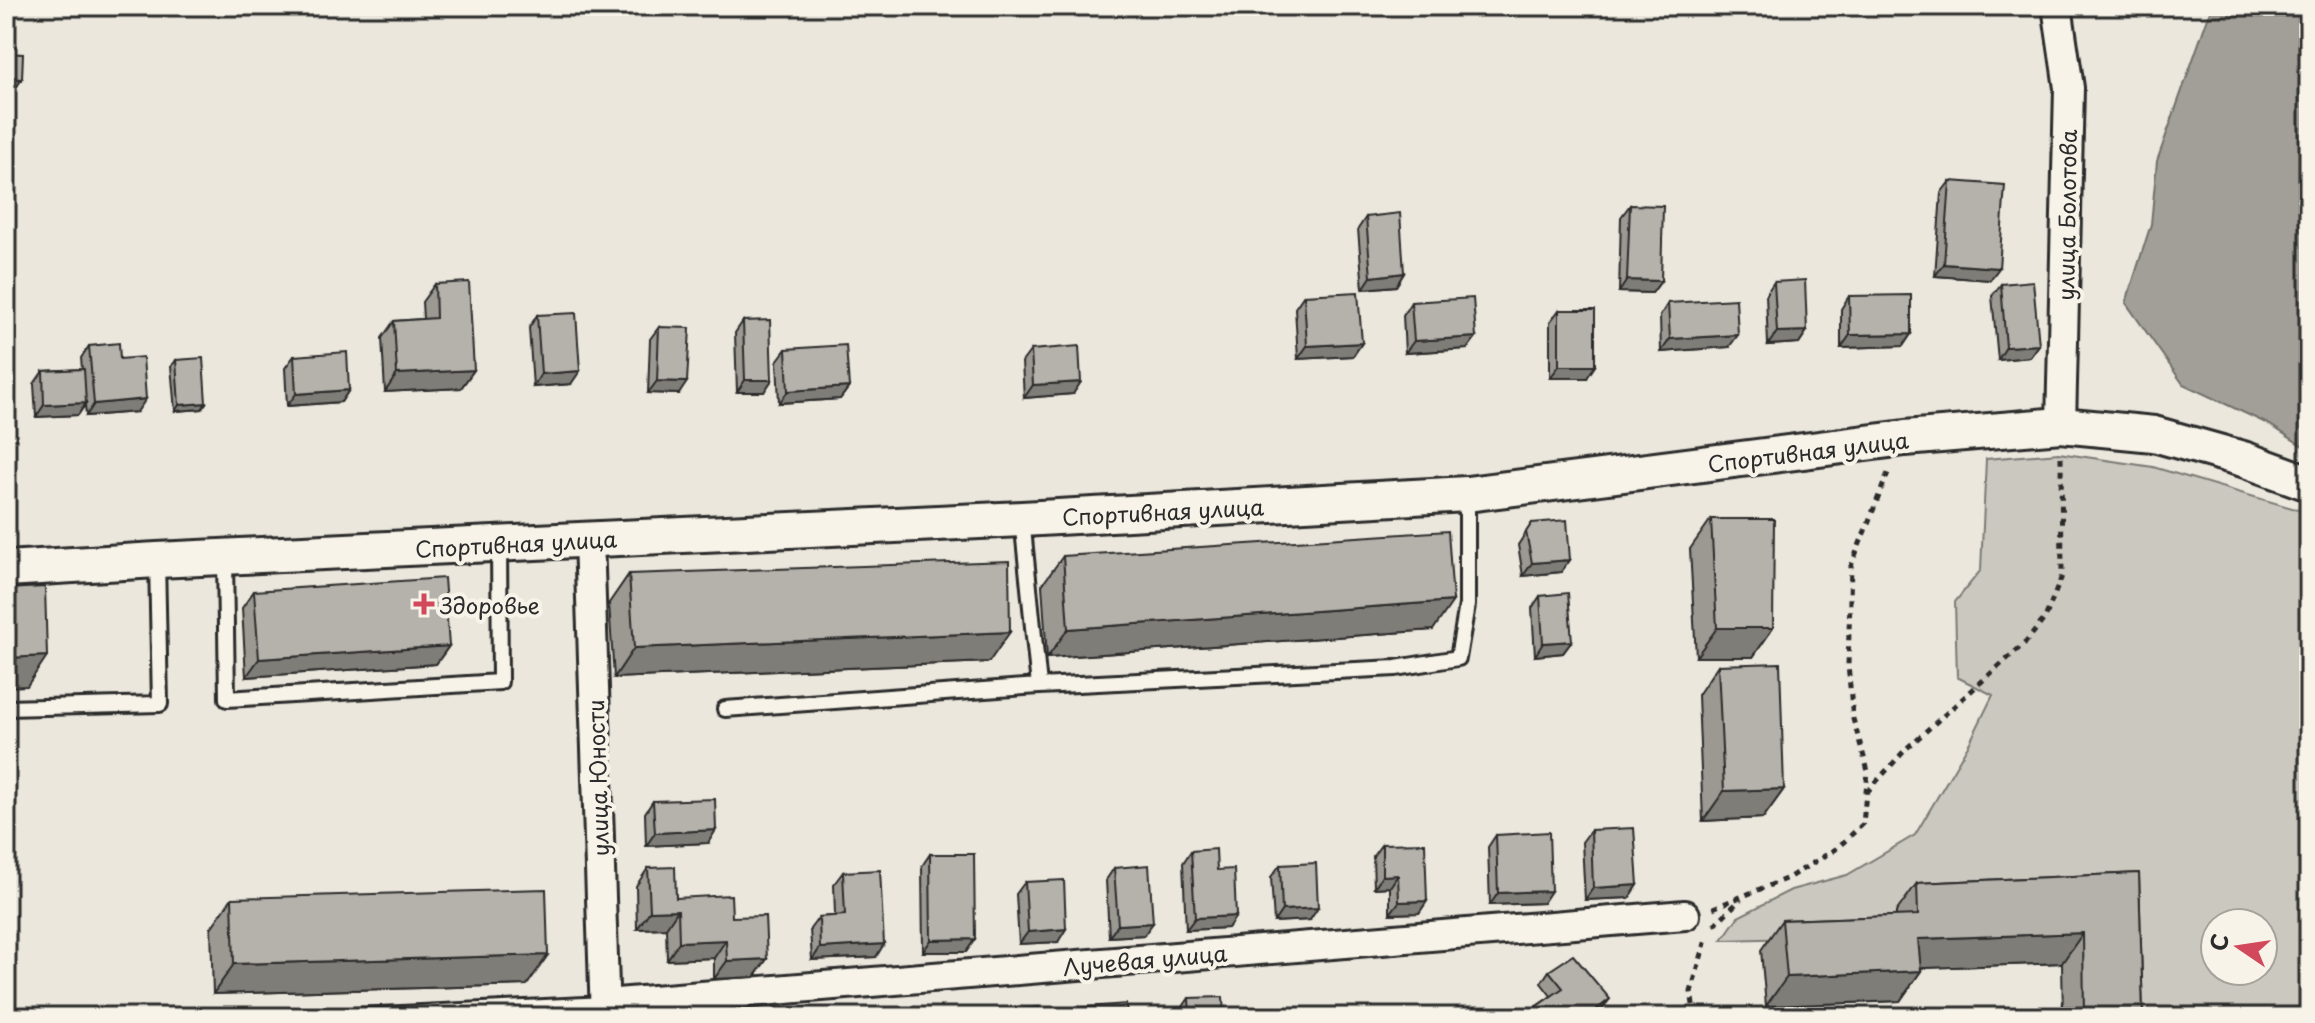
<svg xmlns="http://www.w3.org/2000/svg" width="2315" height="1023" font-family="'Playpen Sans',sans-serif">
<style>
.green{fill:#cbc8bf;stroke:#7b7a75;stroke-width:2;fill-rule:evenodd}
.water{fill:#a29f98;stroke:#72716c;stroke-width:2}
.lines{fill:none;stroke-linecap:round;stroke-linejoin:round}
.service-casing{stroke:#2b2b2b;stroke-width:20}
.minor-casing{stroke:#2b2b2b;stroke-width:34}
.tertiary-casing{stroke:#2b2b2b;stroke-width:40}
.path{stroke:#2b2b2b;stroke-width:5;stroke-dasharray:6 6;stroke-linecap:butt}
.service{stroke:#f7f3e8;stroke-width:14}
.minor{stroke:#f7f3e8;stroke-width:28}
.tertiary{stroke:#f7f3e8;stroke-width:34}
.wall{fill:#9c9993;stroke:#2b2b2b;stroke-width:2}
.shaded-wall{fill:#7f7d78;stroke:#2b2b2b;stroke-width:2}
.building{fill:#b5b2ab;stroke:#2b2b2b;stroke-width:2}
.poi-dot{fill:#d1495b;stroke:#f7f3e8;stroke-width:3}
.labels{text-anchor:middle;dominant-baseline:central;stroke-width:8;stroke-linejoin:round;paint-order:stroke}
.street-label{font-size:22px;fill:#2b2b2b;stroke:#f7f3e8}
.poi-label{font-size:22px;fill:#2b2b2b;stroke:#f7f3e8;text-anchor:start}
</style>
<rect width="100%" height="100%" fill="#ebe7dd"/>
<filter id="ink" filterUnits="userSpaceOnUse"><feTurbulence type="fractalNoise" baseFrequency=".0125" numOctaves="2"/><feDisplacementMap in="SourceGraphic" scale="16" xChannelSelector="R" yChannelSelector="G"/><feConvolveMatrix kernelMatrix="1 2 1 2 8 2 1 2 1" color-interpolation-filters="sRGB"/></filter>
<g filter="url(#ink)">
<path class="green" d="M2059,453l94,14 156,46v504h-177l-7,-117 -221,35 -182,5 16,-23 53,-27 56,-15 68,-40 55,-93 23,-47 -36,-18 -2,-75 26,-32 5,-111zM2215,923h48v48h-48z"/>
<polygon class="water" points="2212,6 2309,6 2309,450 2270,425 2183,384 2126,303 2151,224 2157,161"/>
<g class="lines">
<defs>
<g id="service">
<polyline points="225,558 227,699 500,682 499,545"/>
<polyline points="1039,686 1396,668 1458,658 1467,605 1467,495"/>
<polyline points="6,708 160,704 157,560"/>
<polyline points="725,709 1039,686 1022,519"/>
<polyline points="339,1017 605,1004"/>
</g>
<g id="minor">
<polyline points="2057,6 2069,88 2061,425"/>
<polyline points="589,539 605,1017"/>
<polyline points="605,1004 1685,915"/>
</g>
<polyline id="tertiary" points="6,569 157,560 1022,519 1467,494 1905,438 2061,425 2154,434 2243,459 2309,483"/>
</defs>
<use href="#service" class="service-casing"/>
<use href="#minor" class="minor-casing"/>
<use href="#tertiary" class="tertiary-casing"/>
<g class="path">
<polyline points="1867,792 1906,749 2026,642 2045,618 2062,576 2061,457"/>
<polyline points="1713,908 1788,878 1836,849 1863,824 1868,771 1853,719 1848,665 1851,566 1888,473"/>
<polyline points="1714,925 1741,899"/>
<polyline points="1695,1017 1691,992 1707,936"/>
</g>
<use href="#service" class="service"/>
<use href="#minor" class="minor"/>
<use href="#tertiary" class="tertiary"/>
</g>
<g class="wall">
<polygon points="1950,181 1990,280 1935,276 1941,193"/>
<polygon points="1630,205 1661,281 1652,293 1619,292 1621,217"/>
<polygon points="1366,217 1404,273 1396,286 1363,289 1358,229"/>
<polygon points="1774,282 1807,331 1799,343 1768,345 1766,294"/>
<polygon points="435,284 474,370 461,388 385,392 382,338 394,321 423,319 422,302"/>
<polygon points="2001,284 2039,345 2030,357 1998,360 1992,296"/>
<polygon points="1304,295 1362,343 1353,356 1298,359 1295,308"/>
<polygon points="1849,296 1911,334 1903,346 1841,348 1841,309"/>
<polygon points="1411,302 1476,337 1467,349 1405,353 1403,315"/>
<polygon points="1668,303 1729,347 1661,352 1660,316"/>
<polygon points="1559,310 1587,378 1550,378 1550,322"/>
<polygon points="537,315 571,384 533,387 529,328"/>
<polygon points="743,321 764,392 737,392 735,333"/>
<polygon points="659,327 679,394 648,393 650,339"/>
<polygon points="89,346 120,359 137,412 86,416 85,405 78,415 36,417 34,384 43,371 82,369 81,358"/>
<polygon points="786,349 849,387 840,399 779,403 777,361"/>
<polygon points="1031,350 1073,394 1024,398 1022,362"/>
<polygon points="294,356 349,390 341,402 287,406 285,368"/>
<polygon points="176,360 202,409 175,411 171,366"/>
<polygon points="1711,519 1773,628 1753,657 1696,657 1690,549"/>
<polygon points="1532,523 1570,560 1561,572 1523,576 1518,545"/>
<polygon points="1063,556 1433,630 1047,658 1042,585"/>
<polygon points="629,574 989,662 614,678 609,603"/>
<polygon points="254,591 449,646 436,664 246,677 242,608"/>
<polygon points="1540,596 1572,641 1563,653 1535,656 1532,608"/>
<polygon points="1718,665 1784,789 1763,818 1703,821 1698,695"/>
<polygon points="653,801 708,843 646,846 645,813"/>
<polygon points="1591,830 1638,885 1629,898 1585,900 1582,842"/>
<polygon points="1496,835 1543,903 1490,905 1488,847"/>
<polygon points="1382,844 1427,901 1419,913 1390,914 1390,887 1374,888 1373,856"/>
<polygon points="1191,851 1217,870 1236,916 1228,928 1186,930 1183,863"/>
<polygon points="930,854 975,939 966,952 923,952 922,866"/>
<polygon points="1280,865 1310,920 1274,922 1271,877"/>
<polygon points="648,868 676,898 732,917 767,959 754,977 714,979 714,958 667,960 666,928 637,929 636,886"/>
<polygon points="1114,868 1144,935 1109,937 1106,880"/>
<polygon points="843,872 876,957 812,960 810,929 819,917 835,916 834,884"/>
<polygon points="2139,873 2143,1017 2063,1017 2062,963 1921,968 1921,971 1900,1001 1766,1006 1761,950 1782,920 1896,916 1896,912 1917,883"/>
<polygon points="1025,882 1058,942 1019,944 1016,894"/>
<polygon points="232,898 527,985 213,994 211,928"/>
<polygon points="1549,971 1601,1011 1594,1017 1521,1017 1551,996 1541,983"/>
<polygon points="1189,998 1224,1017 1181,1017 1180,1011"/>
<polygon points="1075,1008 1127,1017 1068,1017"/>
</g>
<g class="shaded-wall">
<polygon points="6,78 22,79 14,91 6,91"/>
<polygon points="1944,264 1999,268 1990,280 1935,276"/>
<polygon points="1404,273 1396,286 1363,289 1371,277"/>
<polygon points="1627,280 1661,281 1652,293 1619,292"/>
<polygon points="1807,331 1799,343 1768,345 1777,332"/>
<polygon points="1911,334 1903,346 1841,348 1850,335"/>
<polygon points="1738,335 1729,347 1661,352 1670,339"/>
<polygon points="1476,337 1467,349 1405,353 1414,341"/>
<polygon points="1362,343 1353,356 1298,359 1307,346"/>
<polygon points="2039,345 2030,357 1998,360 2006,347"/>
<polygon points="1559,366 1595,366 1587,378 1550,378"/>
<polygon points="474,370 461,388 385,392 397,374"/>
<polygon points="580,371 571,384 533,387 541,374"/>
<polygon points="745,380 772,380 764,392 737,392"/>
<polygon points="657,381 687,382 679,394 648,393"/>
<polygon points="1081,382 1073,394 1024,398 1033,385"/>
<polygon points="849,387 840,399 779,403 788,391"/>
<polygon points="349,390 341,402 287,406 296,394"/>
<polygon points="146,399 137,412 86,416 94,404"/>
<polygon points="86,403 78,415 36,417 44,405"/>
<polygon points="206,403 202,409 175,411 179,405"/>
<polygon points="1570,560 1561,572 1523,576 1532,563"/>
<polygon points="1453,601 1433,630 1047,658 1068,629"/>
<polygon points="1717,628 1773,628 1753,657 1696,657"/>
<polygon points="1010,632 989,662 614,678 634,648"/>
<polygon points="1572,641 1563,653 1535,656 1543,643"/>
<polygon points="449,646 436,664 246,677 259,659"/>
<polygon points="47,656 27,686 6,687 6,658"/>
<polygon points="1784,789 1763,818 1703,821 1724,791"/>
<polygon points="716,830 708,843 646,846 655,833"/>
<polygon points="1398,875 1390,887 1374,888 1382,876"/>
<polygon points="1638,885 1629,898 1585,900 1593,888"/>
<polygon points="1551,891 1543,903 1490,905 1498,893"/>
<polygon points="1427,901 1419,913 1390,914 1399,902"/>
<polygon points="1318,908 1310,920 1274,922 1282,910"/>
<polygon points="678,910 666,928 637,929 650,911"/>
<polygon points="1236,916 1228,928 1186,930 1195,918"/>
<polygon points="1153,923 1144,935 1109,937 1118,925"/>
<polygon points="1066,929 1058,942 1019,944 1028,932"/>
<polygon points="2083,933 2062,963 1897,969 1918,939"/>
<polygon points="975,939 966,952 923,952 931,940"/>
<polygon points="726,940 714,958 667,960 679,942"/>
<polygon points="884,944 876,957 812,960 820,948"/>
<polygon points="548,955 527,985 213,994 234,964"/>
<polygon points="767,959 754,977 714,979 727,961"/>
<polygon points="1921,971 1900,1001 1766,1006 1787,977"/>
<polygon points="1610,999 1601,1011 1594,1017 1587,1017"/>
</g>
<g class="building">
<polygon points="6,32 15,32 15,54 6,53"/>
<polygon points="6,53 23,54 22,79 6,78"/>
<polygon points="1950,181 2005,185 1999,268 1944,264"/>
<polygon points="1630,205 1663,206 1661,281 1627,280"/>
<polygon points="1400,213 1404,273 1371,277 1366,217"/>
<polygon points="1805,280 1807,331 1777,332 1774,282"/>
<polygon points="2033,281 2039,345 2006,347 2001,284"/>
<polygon points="469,282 474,370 397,374 394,321 436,318 435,284"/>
<polygon points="1358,292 1362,343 1307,346 1304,295"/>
<polygon points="1911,295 1911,334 1850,335 1849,296"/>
<polygon points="1473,298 1476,337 1414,341 1411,302"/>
<polygon points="1736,299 1738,335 1670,339 1668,303"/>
<rect x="1559" y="310" width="36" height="56"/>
<polygon points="576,313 580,371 541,374 537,315"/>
<polygon points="770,320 772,380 745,380 743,321"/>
<polygon points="659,327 690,328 687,382 657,381"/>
<polygon points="119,343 120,359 143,357 146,399 94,404 89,346"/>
<polygon points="846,345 849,387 788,391 786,349"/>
<polygon points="1079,346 1081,382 1033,385 1031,350"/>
<polygon points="347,352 349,390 296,394 294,356"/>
<polygon points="203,358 206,403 179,405 176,360"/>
<polygon points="84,369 86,403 44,405 43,371"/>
<polygon points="1711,519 1774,519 1773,628 1717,628"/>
<polygon points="1567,520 1570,560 1532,563 1526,532 1532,523"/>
<polygon points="1448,531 1453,601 1068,629 1063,556"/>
<polygon points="1009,561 1010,632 634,648 629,574"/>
<polygon points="444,578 449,646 259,659 254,591"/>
<polygon points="45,587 47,656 6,658 6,589"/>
<polygon points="1568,593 1572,641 1543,643 1540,596"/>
<polygon points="1780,663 1784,789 1724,791 1718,665"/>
<polygon points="715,799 716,830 655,833 653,801"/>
<polygon points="1634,828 1638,885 1593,888 1591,830"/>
<polygon points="1549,832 1551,891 1498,893 1496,835"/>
<polygon points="1425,843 1427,901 1399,902 1398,875 1382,876 1382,844"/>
<polygon points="1216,849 1217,870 1234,869 1236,916 1195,918 1191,851"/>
<polygon points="930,854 974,854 975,939 931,940"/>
<polygon points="1316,863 1318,908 1282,910 1280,865"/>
<polygon points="1149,865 1153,923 1118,925 1114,868"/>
<polygon points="675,867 676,898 731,895 732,917 765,916 767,959 727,961 726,940 679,942 678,910 650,911 648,868"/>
<polygon points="880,870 884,944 820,948 819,917 845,915 843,872"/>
<polygon points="2139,873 2143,1017 2084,1017 2083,933 1918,939 1921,971 1787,977 1782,920 1918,915 1917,883"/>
<polygon points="1064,880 1066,929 1028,932 1025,882"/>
<polygon points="546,889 548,955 234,964 232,898"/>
<polygon points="1573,955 1610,999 1587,1017 1521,1017 1563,988 1549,971"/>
<polygon points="1223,997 1224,1017 1190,1017 1189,998"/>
<polygon points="1126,1004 1127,1017 1075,1017 1075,1008"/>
<polygon points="1039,1007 1040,1017 1007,1017 1006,1011"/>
<polygon points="943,1012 944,1017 913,1017 913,1014"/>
</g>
</g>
<path class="poi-dot" d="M420 592h8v8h8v8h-8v8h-8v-8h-8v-8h8z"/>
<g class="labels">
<g class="street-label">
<text transform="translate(2066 215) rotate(-89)">улица Болотова</text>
<text transform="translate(1808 451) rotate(-7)">Спортивная улица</text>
<text transform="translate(1163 511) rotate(-3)">Спортивная улица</text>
<text transform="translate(516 543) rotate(-3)">Спортивная улица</text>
<text transform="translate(597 778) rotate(-92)">улица Юности</text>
<text transform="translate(1145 959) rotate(-5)">Лучевая улица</text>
</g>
<g class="poi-label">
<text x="440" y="604">Здоровье</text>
</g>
</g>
<rect width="2315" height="1023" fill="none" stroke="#f7f3e8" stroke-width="32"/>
<rect x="16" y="16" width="2283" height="991" fill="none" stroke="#2b2b2b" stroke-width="3" filter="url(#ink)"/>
<g transform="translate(2239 947) rotate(283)"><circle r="38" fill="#f7f3e8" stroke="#a5a39c" stroke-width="2"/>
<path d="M0-6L14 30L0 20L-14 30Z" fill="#d1495b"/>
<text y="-12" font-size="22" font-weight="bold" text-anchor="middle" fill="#2b2b2b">С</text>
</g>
</svg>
